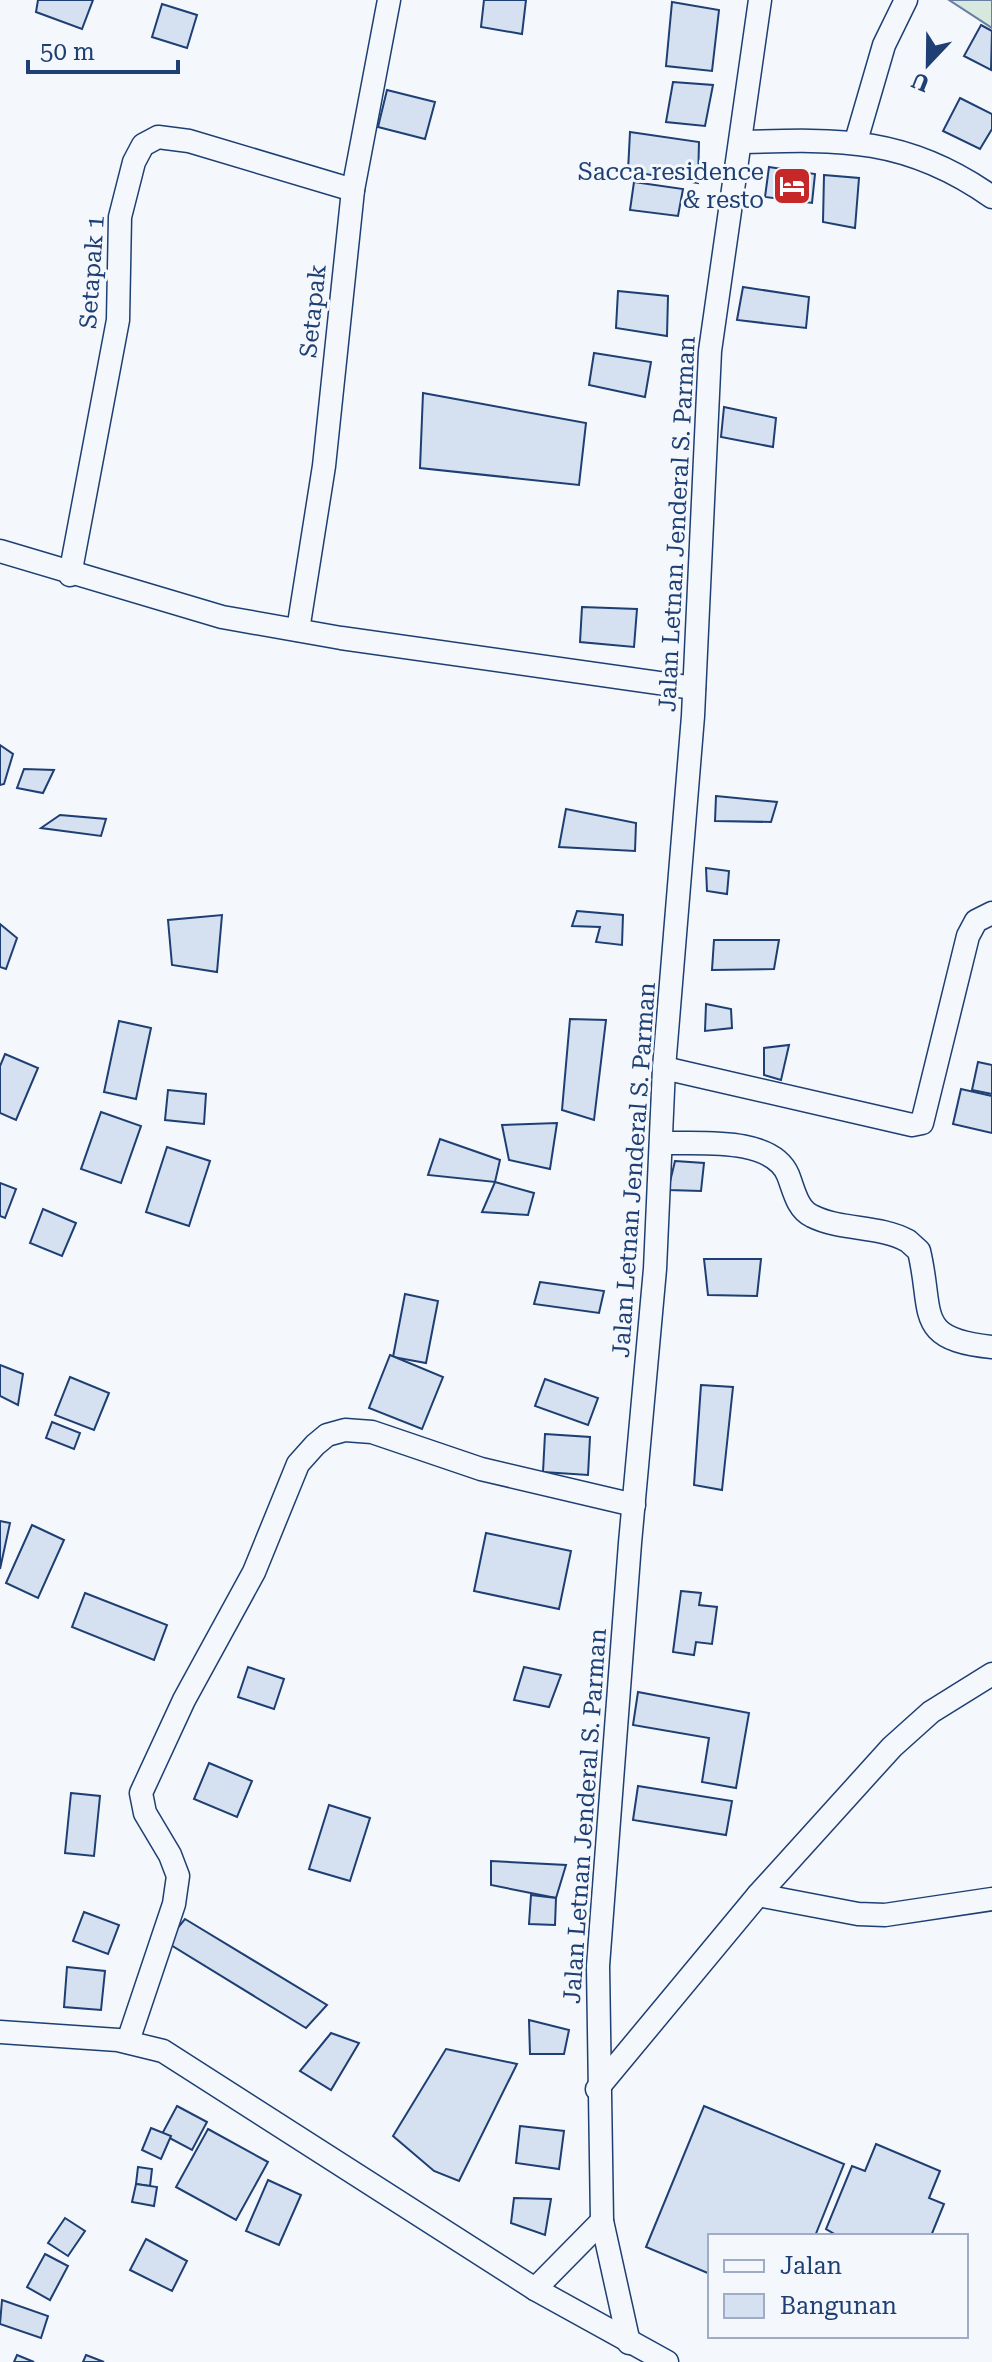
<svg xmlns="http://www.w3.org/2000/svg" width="992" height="2362" font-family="'Roboto Serif',serif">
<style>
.green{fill:#d7e8df;stroke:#687fa3;stroke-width:2}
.building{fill:#d5e0f0;stroke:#1d3f73;stroke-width:2}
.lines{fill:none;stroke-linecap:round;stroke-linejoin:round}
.minor-casing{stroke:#1d3f73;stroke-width:25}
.minor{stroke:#f4f7fb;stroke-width:22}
.labels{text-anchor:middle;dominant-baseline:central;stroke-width:6;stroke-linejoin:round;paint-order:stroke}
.poi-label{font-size:24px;fill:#1d3f73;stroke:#f4f7fb;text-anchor:end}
.street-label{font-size:24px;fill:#1d3f73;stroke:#f4f7fb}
</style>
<rect width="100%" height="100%" fill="#f4f7fb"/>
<polygon class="green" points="949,0 992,0 992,28"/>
<g class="building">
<polygon points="38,0 93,0 82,29 36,12"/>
<polygon points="484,0 526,0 522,34 481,27"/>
<polygon points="672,2 719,10 712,71 666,66"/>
<polygon points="162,4 197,15 187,48 152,37"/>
<polygon points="981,25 992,31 991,70 964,56"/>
<polygon points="673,82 713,85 705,126 666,122"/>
<polygon points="387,90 435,102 425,139 378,127"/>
<polygon points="960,98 992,114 992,129 980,149 943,131"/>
<polygon points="630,132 699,142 698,183 628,171"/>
<polygon points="769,167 815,174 812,203 765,197"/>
<polygon points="824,175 859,178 855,228 823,222"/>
<polygon points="634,182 683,189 678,216 630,210"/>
<polygon points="743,287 809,297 806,328 737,320"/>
<polygon points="618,291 668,296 667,336 616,328"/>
<polygon points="594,353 651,362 645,397 589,385"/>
<polygon points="423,393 586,423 579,485 420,468"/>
<polygon points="724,407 776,418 773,447 721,437"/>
<polygon points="582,607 637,609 634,647 580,642"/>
<polygon points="0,745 13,754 4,784 0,785"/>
<polygon points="24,769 54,770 43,793 17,788"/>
<polygon points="716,796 777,802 771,822 715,821"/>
<polygon points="566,809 636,823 635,851 559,847"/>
<polygon points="60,815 106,819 101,836 41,828"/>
<polygon points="706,868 729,871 727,894 707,891"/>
<polygon points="577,911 623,915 622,945 596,942 600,927 572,926"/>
<polygon points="222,915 217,972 172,965 168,920"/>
<polygon points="0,924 17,938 6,969 0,967"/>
<polygon points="714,940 779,940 774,969 712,970"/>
<polygon points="706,1004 731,1009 732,1028 705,1031"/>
<polygon points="570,1019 606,1020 594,1120 562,1110"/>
<polygon points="119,1021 151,1028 136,1099 104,1092"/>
<polygon points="789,1045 781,1080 764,1075 764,1048"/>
<polygon points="5,1054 38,1068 16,1120 0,1113 0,1066"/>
<polygon points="978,1062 992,1065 992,1094 972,1090"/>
<polygon points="961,1089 992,1096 992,1133 953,1124"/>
<polygon points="168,1090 206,1094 204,1124 165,1120"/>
<polygon points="101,1112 141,1126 121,1183 81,1169"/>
<polygon points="557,1123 550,1169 509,1160 502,1125"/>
<polygon points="440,1139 500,1160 495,1182 428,1175"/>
<polygon points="167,1147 210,1161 189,1226 146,1212"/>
<polygon points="675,1161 704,1163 701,1191 668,1190"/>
<polygon points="495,1182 534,1193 528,1215 482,1212"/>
<polygon points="0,1183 16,1189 5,1218 0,1216"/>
<polygon points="43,1209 76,1223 62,1256 30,1243"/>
<polygon points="704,1259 761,1259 757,1296 708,1295"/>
<polygon points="540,1282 604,1291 599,1313 534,1304"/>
<polygon points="405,1294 438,1301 426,1363 393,1357"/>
<polygon points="390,1355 443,1377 422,1429 369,1408"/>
<polygon points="0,1365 23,1374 18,1405 0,1396"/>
<polygon points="70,1377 109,1393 94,1430 55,1415"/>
<polygon points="545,1379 598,1398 588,1425 535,1406"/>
<polygon points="701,1385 733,1387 722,1490 694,1485"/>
<polygon points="52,1422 80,1433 74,1449 46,1438"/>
<polygon points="545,1434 590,1437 588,1475 543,1472"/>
<polygon points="0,1521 10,1523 0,1569"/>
<polygon points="32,1525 64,1540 38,1598 6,1583"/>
<polygon points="486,1533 571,1551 559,1609 474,1591"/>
<polygon points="681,1591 701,1593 699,1605 717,1607 712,1644 696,1642 694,1655 673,1652"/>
<polygon points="85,1593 167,1625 154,1660 72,1627"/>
<polygon points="248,1667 284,1679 274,1709 238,1697"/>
<polygon points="524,1667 561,1675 549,1707 514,1700"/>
<polygon points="638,1692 749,1713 736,1788 702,1782 709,1738 633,1725"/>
<polygon points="209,1763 252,1781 237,1817 194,1799"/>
<polygon points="638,1786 732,1801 726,1835 633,1820"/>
<polygon points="71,1793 100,1796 94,1856 65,1853"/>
<polygon points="329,1805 370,1818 350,1881 309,1869"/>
<polygon points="491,1861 566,1865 556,1898 491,1885"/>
<polygon points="531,1895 556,1898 555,1925 529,1924"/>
<polygon points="84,1912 119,1925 108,1954 73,1941"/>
<polygon points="185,1919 327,2005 306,2028 166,1942"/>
<polygon points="67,1967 105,1971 101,2010 64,2007"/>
<polygon points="529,2020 569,2030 564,2054 530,2054"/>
<polygon points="331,2033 359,2043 331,2090 300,2071"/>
<polygon points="446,2049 517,2064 459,2181 434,2171 393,2136"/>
<polygon points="177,2106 207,2122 192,2150 162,2134"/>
<polygon points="704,2106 844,2164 815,2236 710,2236 710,2274 646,2247"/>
<polygon points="520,2126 564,2131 559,2169 516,2163"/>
<polygon points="151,2128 171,2136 161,2159 142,2150"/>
<polygon points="208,2129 268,2162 236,2220 176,2187"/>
<polygon points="876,2144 940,2171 929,2198 944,2204 931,2236 838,2236 826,2229 852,2166 865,2171"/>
<polygon points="138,2167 152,2169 150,2186 136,2184"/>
<polygon points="268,2180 301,2195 279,2245 246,2231"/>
<polygon points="136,2184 157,2187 154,2206 132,2202"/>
<polygon points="514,2198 551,2199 545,2235 511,2223"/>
<polygon points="65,2218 85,2231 68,2256 48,2243"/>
<polygon points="146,2239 187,2261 172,2291 130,2270"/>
<polygon points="45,2254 68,2266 50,2300 27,2287"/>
<polygon points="2,2300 48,2316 41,2338 0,2324"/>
<polygon points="17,2355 34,2362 14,2362"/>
<polygon points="86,2355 104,2362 83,2362"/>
</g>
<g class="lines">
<defs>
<g id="minor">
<polyline points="856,141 884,45 906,0"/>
<path d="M742,142c99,-3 165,-5 250,55"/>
<polyline points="0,551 222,617 341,638 694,688"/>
<polyline points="70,575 118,320 120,217 134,162 143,145 158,137 189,141 353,190"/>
<polyline points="298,630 324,466 353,190 389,0"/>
<polyline points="664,1068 912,1125 922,1123 968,936 976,921 992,913"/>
<path d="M663,1143c34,1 109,-7 125,32 6,15 9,34 24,41 30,15 67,9 96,25l11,10c15,62 -6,88 73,96"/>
<polyline points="758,1895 858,1914 885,1915 992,1899"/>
<polyline points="0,2032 118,2040 163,2051 535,2289 667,2362"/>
<polyline points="128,2041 174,1904 178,1876 170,1855 145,1813 141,1793 184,1700 254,1572 298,1464 315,1445 327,1435 345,1430 372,1432 481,1469 634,1505"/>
<polyline points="597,2089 758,1895 892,1747 931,1712 992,1674"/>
<polyline points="535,2289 602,2221"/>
<polyline points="629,2343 602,2221 598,1966 630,1543 655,1269 664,1068 693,716 710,351 760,0"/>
</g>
</defs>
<use href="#minor" class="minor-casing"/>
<use href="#minor" class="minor"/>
</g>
<defs>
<symbol id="hotel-square" viewBox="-11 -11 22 22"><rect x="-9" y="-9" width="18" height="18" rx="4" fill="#c62828" stroke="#f4f7fb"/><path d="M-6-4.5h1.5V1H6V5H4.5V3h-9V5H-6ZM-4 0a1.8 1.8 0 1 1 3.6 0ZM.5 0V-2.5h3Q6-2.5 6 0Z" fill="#fff"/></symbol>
</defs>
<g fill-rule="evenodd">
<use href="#hotel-square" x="770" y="164" width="44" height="44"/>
</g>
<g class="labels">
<g class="poi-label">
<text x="764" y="172">Sacca residence<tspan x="764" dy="28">&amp; resto</tspan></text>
</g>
<g class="street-label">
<text transform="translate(92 272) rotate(-86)">Setapak 1</text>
<text transform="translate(313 311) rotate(-84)">Setapak</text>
<text transform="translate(677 524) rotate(-87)">Jalan Letnan Jenderal S. Parman</text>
<text transform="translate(634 1170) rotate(-86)">Jalan Letnan Jenderal S. Parman</text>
<text transform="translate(585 1816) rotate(-86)">Jalan Letnan Jenderal S. Parman</text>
</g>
</g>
<rect x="708" y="2234" width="260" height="104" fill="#f4f7fb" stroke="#9eadc5" stroke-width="2"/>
<rect x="724" y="2260" width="40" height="12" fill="#f4f7fb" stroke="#9eadc5" stroke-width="2"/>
<text x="780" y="2274" font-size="24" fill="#1d3f73">Jalan</text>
<rect x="724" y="2294" width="40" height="24" fill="#d5e0f0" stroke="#9eadc5" stroke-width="2"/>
<text x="780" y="2314" font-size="24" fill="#1d3f73">Bangunan</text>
<g transform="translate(928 64) rotate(202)" stroke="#f4f7fb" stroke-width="6" paint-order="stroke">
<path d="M0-6L14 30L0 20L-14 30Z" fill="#1d3f73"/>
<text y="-12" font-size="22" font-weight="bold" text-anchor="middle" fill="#1d3f73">U</text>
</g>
<path d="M28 60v12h150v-12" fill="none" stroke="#1d3f73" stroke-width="4"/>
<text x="40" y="60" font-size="24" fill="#1d3f73" stroke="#f4f7fb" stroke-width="6" paint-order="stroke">50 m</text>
</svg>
